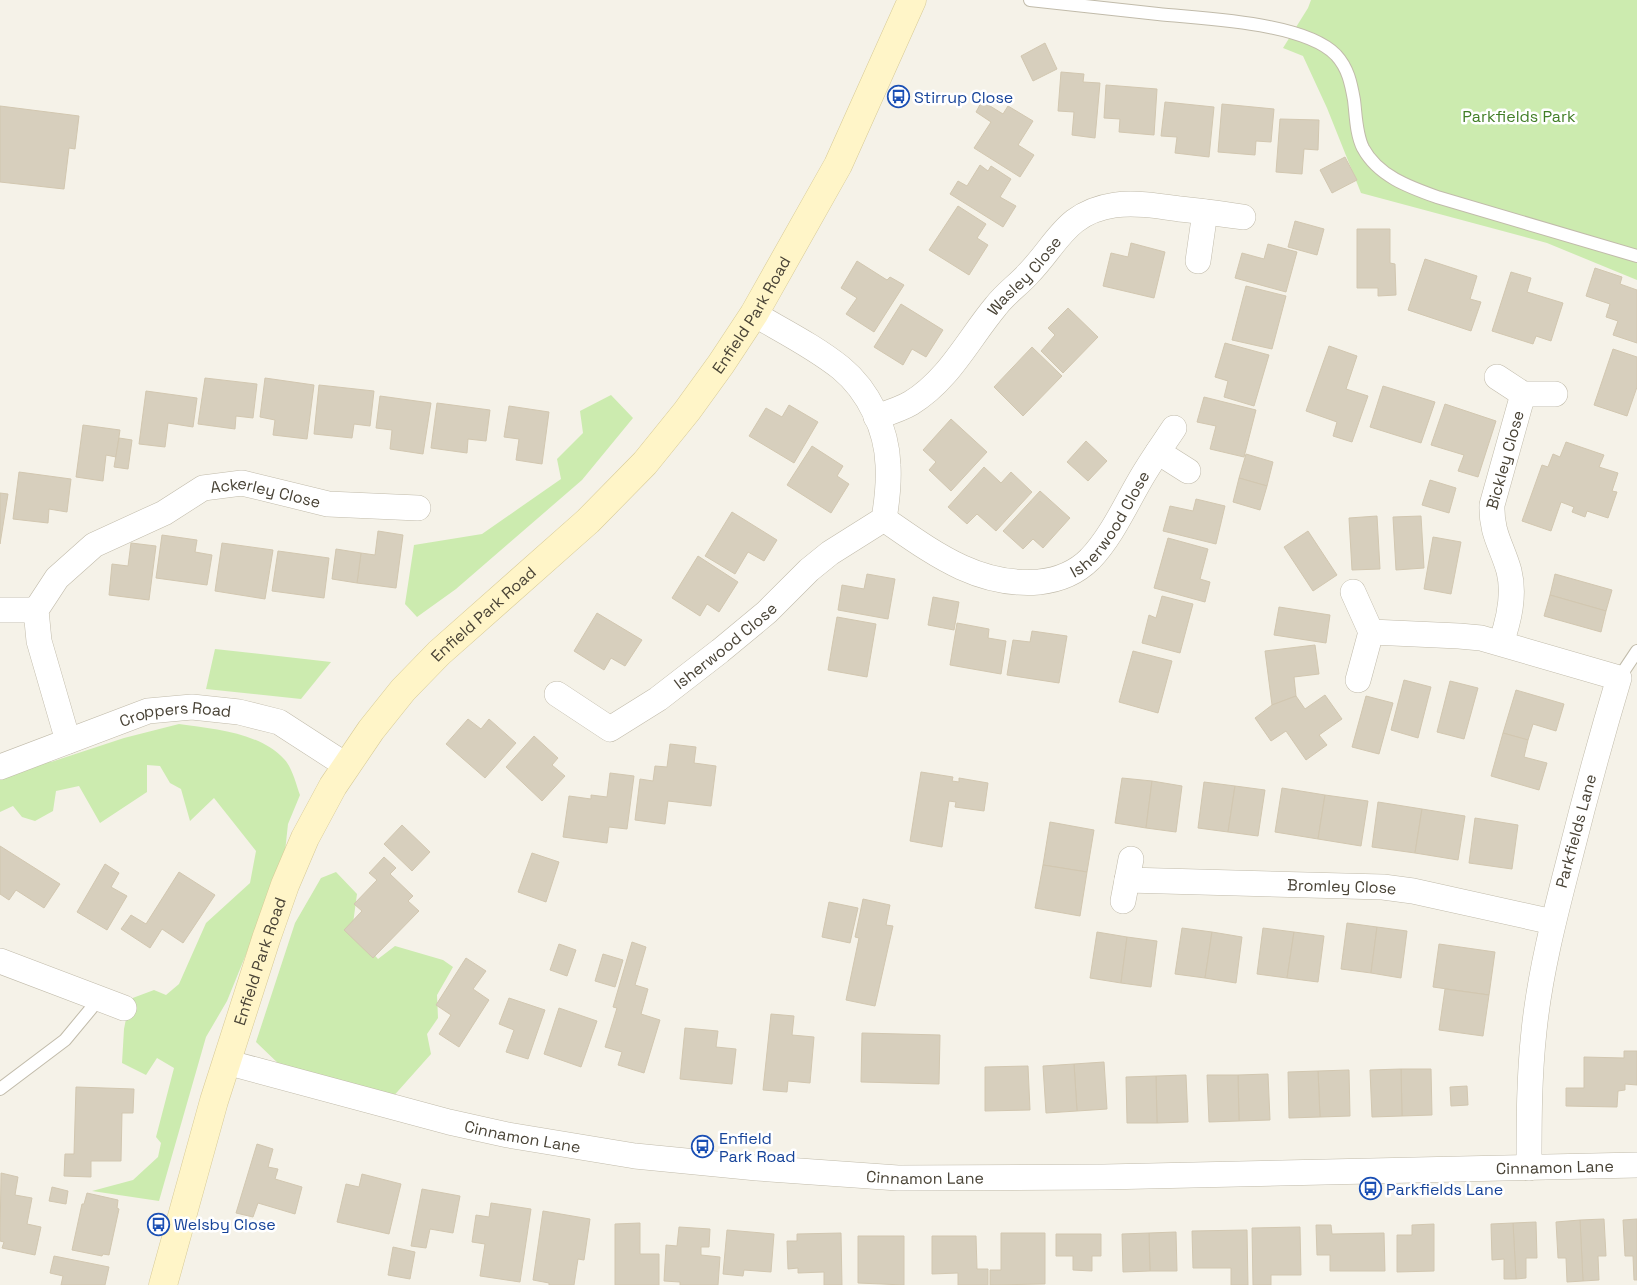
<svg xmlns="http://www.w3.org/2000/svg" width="1637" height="1285" font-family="'Space Grotesk',sans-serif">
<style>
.green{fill:#ccebaf}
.building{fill:#d7cfbd;stroke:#d2c7b0}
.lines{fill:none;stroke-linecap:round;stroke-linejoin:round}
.lane-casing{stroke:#c1bbaa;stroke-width:14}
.street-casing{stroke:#c1bbaa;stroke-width:26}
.secondary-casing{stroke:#d7ca96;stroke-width:29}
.lane{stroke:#fff;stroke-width:12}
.street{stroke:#fff;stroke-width:25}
.secondary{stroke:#fff5c8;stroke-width:28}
.labels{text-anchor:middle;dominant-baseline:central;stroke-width:5;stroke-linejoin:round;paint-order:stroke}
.transit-label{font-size:16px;fill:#164399;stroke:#fff;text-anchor:start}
.park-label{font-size:16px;fill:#417e26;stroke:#fff}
.street-label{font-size:16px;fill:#494336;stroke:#fff}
</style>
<rect width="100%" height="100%" fill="#f5f2e8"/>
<g class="green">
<polygon points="1311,0 1637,0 1637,280 1547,243 1361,193 1327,108 1303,56 1283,48 1308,8"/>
<polygon points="611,395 633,418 582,480 456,589 417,617 405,604 414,545 482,534 561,479 557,459 583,433 580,411"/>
<polygon points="215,649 331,662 301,699 206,689"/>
<path d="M179,724c34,5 80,8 105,35 8,8 12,25 16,36l-12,29 -4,37 -57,140 -21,36 -47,164 -67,-10 41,-11 25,-23 3,-14 -5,-6 18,-69 -17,-10 -11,17 -24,-12 2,-34 6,-30 24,-9 12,5 13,-11 27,-61 44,-40 6,-32 -42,-53 -24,23 -9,-32 -11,-6 -10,-17 -13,-1v27l-47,31 -21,-37 -23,5 -3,20 -18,10 -13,-4 -9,-11 -13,6v-52l31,-11 20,13 73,-24z"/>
<polygon points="336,872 357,894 352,931 378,959 395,946 443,960 453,967 437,995 438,1018 427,1034 431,1054 390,1100 281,1066 256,1042 295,923 321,878"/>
</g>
<g class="building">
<polygon points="1045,43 1057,69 1033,81 1021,56"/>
<polygon points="1061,72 1084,74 1083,82 1100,83 1095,138 1072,135 1074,112 1058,111"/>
<polygon points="1106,85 1157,89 1154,135 1119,132 1120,119 1104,118"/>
<polygon points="982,101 1003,114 1008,106 1033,121 1018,145 1034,155 1020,177 974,148 991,122 976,112"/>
<polygon points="1165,102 1214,107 1209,157 1175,153 1177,137 1161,136"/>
<polygon points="1222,104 1274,109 1271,142 1256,141 1255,155 1218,152"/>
<polygon points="0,106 79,116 75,149 69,148 64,189 0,182"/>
<polygon points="1280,119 1319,120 1318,150 1304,149 1302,174 1276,172"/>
<polygon points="1345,157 1357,180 1332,193 1320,170"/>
<polygon points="980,165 988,171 991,166 1011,179 1000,197 1016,206 1003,227 950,194 958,181 967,186"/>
<polygon points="958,206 986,224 977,238 988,245 969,275 929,250"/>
<polygon points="1295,221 1324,229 1317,255 1288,247"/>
<polygon points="1357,229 1390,229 1390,263 1395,264 1396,295 1378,296 1378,288 1357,288"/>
<polygon points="1131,243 1165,252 1154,298 1103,286 1111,253 1128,257"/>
<polygon points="1268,244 1297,252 1286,292 1235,278 1242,253 1264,259"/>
<polygon points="1425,259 1477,276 1470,299 1481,302 1471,331 1408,310"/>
<polygon points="857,261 887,280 890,277 904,285 874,332 846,314 857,298 841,288"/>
<polygon points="1595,268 1622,277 1620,284 1637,290 1637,343 1613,335 1618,321 1606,317 1610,304 1586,296"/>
<polygon points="1511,272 1531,278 1527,292 1563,303 1551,341 1536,336 1533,344 1492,331"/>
<polygon points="1246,286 1286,296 1272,349 1232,340"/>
<polygon points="901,304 943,330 926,357 912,349 903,365 874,347"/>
<polygon points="1068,308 1098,337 1063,373 1041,351 1055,335 1048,328"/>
<polygon points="1225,343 1269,355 1254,406 1224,397 1228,381 1215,377"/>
<polygon points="1329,346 1357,356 1346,389 1368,396 1352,442 1333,436 1337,422 1306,411"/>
<polygon points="1032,347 1062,376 1023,416 994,387"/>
<polygon points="1613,349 1637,357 1637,387 1627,416 1594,405"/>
<polygon points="205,378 257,384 253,418 236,416 235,429 198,424"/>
<polygon points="265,378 314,385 307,439 273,435 275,420 260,417"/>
<polygon points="319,385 374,391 370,426 354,424 352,438 314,434"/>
<polygon points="1383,386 1435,402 1421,443 1370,427"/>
<polygon points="146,391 197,398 193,427 168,423 165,447 139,444"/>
<polygon points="380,396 431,403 423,454 390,449 392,430 376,428"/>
<polygon points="1204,397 1256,410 1244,457 1210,449 1216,426 1197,422"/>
<polygon points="437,403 490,410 486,441 468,439 467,453 431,448"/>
<polygon points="1445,404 1496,421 1478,477 1458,471 1464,455 1431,445"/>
<polygon points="789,405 818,422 794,463 749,436 766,408 782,417"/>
<polygon points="509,406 549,412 542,464 516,460 519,439 504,437"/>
<polygon points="951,419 987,452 951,491 929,470 936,462 923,450"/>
<polygon points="83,425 120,430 116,457 106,455 103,481 76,477"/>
<polygon points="119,438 132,440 128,469 114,467"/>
<polygon points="1086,441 1107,461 1088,481 1067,462"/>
<polygon points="1566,442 1604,455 1599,467 1618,473 1612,491 1617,492 1608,518 1587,511 1585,517 1572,512 1574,507 1561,502 1551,531 1522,521 1542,465 1548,467 1553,454 1560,457"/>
<polygon points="812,446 843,466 837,476 849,484 831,513 787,485"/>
<polygon points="1246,454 1273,462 1267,486 1239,478"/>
<polygon points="984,467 1001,483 1011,472 1032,492 996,531 977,514 967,524 948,507"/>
<polygon points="19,472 71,479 67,512 49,509 48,523 13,519"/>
<polygon points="1239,478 1267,486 1260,510 1233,502"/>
<polygon points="1430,480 1456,488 1449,513 1422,505"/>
<polygon points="1040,491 1070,518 1043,548 1033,539 1023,549 1003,531"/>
<polygon points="0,493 8,494 0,544"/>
<polygon points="1196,499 1225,506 1216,544 1163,531 1170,506 1193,511"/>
<polygon points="732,512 777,540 764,561 748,552 735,574 705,556"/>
<polygon points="1377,516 1380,569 1352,570 1349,518"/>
<polygon points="1421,516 1424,568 1396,570 1393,517"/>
<polygon points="378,531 403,535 396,588 357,583 361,553 375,555"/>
<polygon points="1308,531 1337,575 1313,591 1284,547"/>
<polygon points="162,535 197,540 195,552 212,555 207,585 156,578"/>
<polygon points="1433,537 1461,542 1451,594 1424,589"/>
<polygon points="1168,538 1208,549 1200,579 1210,582 1205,602 1154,588"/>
<polygon points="131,543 156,546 149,600 109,595 112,564 128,566"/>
<polygon points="222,543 273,550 265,599 215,591"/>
<polygon points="336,549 361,553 357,583 332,579"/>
<polygon points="278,551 329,558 324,598 272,591"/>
<polygon points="698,556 738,582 719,612 707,604 700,616 672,598"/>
<polygon points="867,574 895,579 888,619 838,610 842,585 864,589"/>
<polygon points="1555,574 1612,590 1606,611 1550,595"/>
<polygon points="1550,595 1606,611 1601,632 1544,616"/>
<polygon points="1162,596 1193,604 1180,653 1142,643 1149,615 1156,618"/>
<polygon points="933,597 959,602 954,630 928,625"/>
<polygon points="1279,607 1330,615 1326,643 1274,635"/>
<polygon points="597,613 642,640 625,666 611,658 604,670 574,651"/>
<polygon points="837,617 876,624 867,677 828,670"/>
<polygon points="957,623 989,629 988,638 1006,641 1001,674 950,665"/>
<polygon points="1032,631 1067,636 1059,683 1007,675 1013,640 1030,642"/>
<polygon points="1315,645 1319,674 1294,677 1296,696 1272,705 1265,651"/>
<polygon points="1133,651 1172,661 1158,713 1119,702"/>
<polygon points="1404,680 1431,687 1418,738 1391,730"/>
<polygon points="1450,681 1478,688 1464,739 1437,732"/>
<polygon points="1516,690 1564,704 1556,731 1533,724 1528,740 1503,733"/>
<polygon points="1325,695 1342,719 1319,735 1327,745 1306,760 1286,731 1271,741 1255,718 1272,705 1296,696 1305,709"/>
<polygon points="1366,696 1393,703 1379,754 1352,747"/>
<polygon points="468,719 481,729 489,719 516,743 485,778 446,744"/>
<polygon points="1503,733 1528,740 1524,757 1547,763 1539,790 1491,776"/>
<polygon points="534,736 558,758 552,765 565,776 542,801 506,767"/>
<polygon points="670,744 696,747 694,763 716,766 711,806 668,801 665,824 635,820 640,779 653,781 655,766 667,767"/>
<polygon points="921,772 953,777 952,781 959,782 959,778 988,783 984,811 955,807 956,802 949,801 942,847 910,841"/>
<polygon points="610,773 634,776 627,829 609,827 607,843 563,837 569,796 591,799 591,795 607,797"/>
<polygon points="1122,778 1152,781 1146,828 1115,823"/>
<polygon points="1152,781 1182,786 1176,832 1146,828"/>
<polygon points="1204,782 1235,786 1228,832 1198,828"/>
<polygon points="1235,786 1265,790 1258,836 1228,832"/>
<polygon points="1282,788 1325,795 1318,839 1275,832"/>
<polygon points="1325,795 1368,801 1361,846 1318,839"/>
<polygon points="1378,802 1422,809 1415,853 1372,847"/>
<polygon points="1422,809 1465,816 1458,860 1415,853"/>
<polygon points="1475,818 1518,825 1512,869 1469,863"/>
<polygon points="1050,822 1094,830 1087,872 1043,865"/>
<polygon points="402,825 430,852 412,871 384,844"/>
<polygon points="0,846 60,884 44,908 16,890 9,900 0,894"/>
<polygon points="532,853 559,862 546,902 518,892"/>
<polygon points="384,857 396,868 390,874 413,896 408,901 419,911 373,958 344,930 362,911 354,904 377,880 369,873"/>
<polygon points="105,864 119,873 111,887 127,896 107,930 77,912"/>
<polygon points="1043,865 1087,872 1080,916 1035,908"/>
<polygon points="179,872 215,895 183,943 162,929 150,948 121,929 131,915 146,924"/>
<polygon points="863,899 890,905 886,925 893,926 875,1006 846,1000 859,938 855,937"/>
<polygon points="829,902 858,908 850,943 822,937"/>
<polygon points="1347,923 1377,927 1371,973 1341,969"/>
<polygon points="1377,927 1407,931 1401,978 1371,973"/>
<polygon points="1182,928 1212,932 1205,978 1175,974"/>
<polygon points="1263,928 1294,932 1287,978 1257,974"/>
<polygon points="1097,932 1127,937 1121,983 1090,978"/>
<polygon points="1212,932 1242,937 1236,983 1205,978"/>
<polygon points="1294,932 1324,936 1318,982 1287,978"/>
<polygon points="1127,937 1157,941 1151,987 1121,983"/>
<polygon points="632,942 646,947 635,985 648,989 641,1014 660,1020 644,1073 618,1065 622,1052 605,1047 617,1008 613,1007"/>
<polygon points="559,944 576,950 567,976 550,970"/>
<polygon points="1439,944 1495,952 1489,995 1433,987"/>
<polygon points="603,954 623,960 615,987 595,981"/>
<polygon points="466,958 486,971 473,989 489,1000 459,1047 439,1034 451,1015 436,1005"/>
<polygon points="1445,989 1489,995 1483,1036 1439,1030"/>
<polygon points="509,998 545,1010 528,1059 506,1052 514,1030 499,1024"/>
<polygon points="559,1008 597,1021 581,1067 544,1054"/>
<polygon points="771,1014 794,1016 792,1035 814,1037 810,1083 788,1081 787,1092 763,1090"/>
<polygon points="685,1028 718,1031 716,1047 736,1049 732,1084 680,1079"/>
<polygon points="862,1033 940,1035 939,1084 861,1082"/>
<polygon points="1624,1051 1637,1051 1637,1085 1625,1084 1625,1090 1618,1091 1617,1107 1566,1106 1566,1088 1584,1088 1584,1057 1624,1058"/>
<polygon points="1104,1062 1107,1109 1077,1111 1074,1064"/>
<polygon points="1074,1064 1077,1111 1046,1113 1043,1066"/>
<polygon points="1028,1066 1030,1110 985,1111 985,1067"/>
<polygon points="1401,1069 1431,1069 1432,1115 1402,1116"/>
<polygon points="1401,1069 1402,1116 1372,1117 1370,1070"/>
<polygon points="1349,1070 1350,1116 1320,1117 1318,1071"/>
<polygon points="1318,1071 1320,1117 1289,1118 1288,1072"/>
<polygon points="1268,1074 1270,1120 1239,1121 1238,1075"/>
<polygon points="1186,1075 1188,1122 1157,1123 1156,1076"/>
<polygon points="1207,1075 1238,1075 1239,1121 1209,1122"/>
<polygon points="1156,1076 1157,1123 1127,1123 1126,1077"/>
<polygon points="1467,1086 1468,1105 1451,1106 1450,1087"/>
<polygon points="76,1087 134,1089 133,1113 122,1113 121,1161 91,1161 91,1177 64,1176 65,1154 74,1154"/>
<polygon points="257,1144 273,1149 268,1167 278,1169 275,1179 302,1187 295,1214 258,1203 253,1217 236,1213"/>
<polygon points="1,1173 18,1177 15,1195 32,1198 27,1224 41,1227 35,1255 2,1248 4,1242 0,1241"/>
<polygon points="362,1174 401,1184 389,1234 337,1222 346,1184 359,1187"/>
<polygon points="52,1187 68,1191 66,1204 49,1201"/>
<polygon points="422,1189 460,1196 453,1233 430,1229 426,1248 411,1246"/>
<polygon points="87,1193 118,1200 117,1208 119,1209 109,1255 103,1254 102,1256 72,1250 82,1204 84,1204"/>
<polygon points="491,1203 531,1209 520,1282 480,1276 485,1244 472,1242 476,1215 489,1217"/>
<polygon points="543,1211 590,1219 584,1260 578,1259 574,1285 549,1285 549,1283 533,1280"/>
<polygon points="1604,1219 1606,1256 1598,1256 1599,1280 1583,1281 1580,1220"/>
<polygon points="1637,1219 1637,1280 1634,1280 1633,1256 1625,1256 1623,1220"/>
<polygon points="1580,1220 1583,1281 1567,1282 1566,1258 1558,1258 1556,1222"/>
<polygon points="1536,1222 1537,1258 1526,1258 1526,1278 1516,1279 1513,1223"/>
<polygon points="640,1223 640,1254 659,1254 659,1285 615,1285 615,1224"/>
<polygon points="1513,1223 1516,1279 1504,1279 1504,1259 1492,1260 1491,1224"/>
<polygon points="1434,1224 1434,1271 1397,1272 1397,1235 1412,1235 1412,1225"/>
<polygon points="1316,1225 1331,1225 1332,1234 1384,1233 1385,1271 1330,1271 1330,1255 1317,1255"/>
<polygon points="679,1227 710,1229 709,1247 701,1247 701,1255 720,1257 718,1285 680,1285 680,1282 664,1281 666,1245 677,1246"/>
<polygon points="1300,1227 1301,1275 1271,1275 1271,1285 1253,1285 1252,1228"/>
<polygon points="727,1230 774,1234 771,1272 744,1270 743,1276 723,1274"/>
<polygon points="1247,1230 1248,1285 1231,1285 1231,1268 1193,1268 1192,1231"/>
<polygon points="1176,1232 1177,1271 1150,1271 1149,1233"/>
<polygon points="841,1233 842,1285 824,1285 824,1272 798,1273 798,1268 788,1269 787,1241 797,1241 797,1234"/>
<polygon points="1001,1233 1045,1233 1045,1284 990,1285 990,1270 1001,1270"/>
<polygon points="1149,1233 1150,1271 1123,1272 1122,1234"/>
<polygon points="1056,1234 1101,1234 1101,1256 1092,1256 1092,1271 1073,1270 1073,1256 1056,1256"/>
<polygon points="858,1236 904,1236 904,1285 858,1283"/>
<polygon points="932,1236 976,1236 977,1269 988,1269 988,1285 958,1285 958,1273 932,1274"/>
<polygon points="393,1247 415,1252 410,1279 388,1275"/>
<polygon points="54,1256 109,1267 105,1285 61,1285 63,1276 50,1273"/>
</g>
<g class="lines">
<defs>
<g id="lane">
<path d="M1030,0c43,5 85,9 128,14 46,5 146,8 178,41 12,13 15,28 18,45 2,16 2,34 9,48 15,28 46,39 74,49l200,59"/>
<polyline points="1619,678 1637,651"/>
<polyline points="0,1089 65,1040 99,999"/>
</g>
<g id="street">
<polyline points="1198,261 1205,212"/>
<polyline points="1497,377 1523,394 1555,394"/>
<path id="s1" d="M876,417c12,-4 25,-8 35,-14 38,-23 58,-65 85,-97 9,-12 22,-21 32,-32 30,-31 38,-62 87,-69 20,-3 44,1 64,4 22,2 43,5 64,8"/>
<polyline points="1158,452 1188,471"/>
<path id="s2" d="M884,519c48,33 93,68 155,63 19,-2 37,-9 51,-23 21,-22 34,-51 49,-77 10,-18 23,-36 35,-54"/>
<polyline points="1353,592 1371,632 1358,680"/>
<polyline points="0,610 36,610"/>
<path d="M1371,632l88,4 22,2 138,40c-18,60 -34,119 -49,179 -15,58 -30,115 -36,174 -5,46 -5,91 -5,137"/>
<path id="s3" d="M1501,643c8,-23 14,-48 8,-72 -7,-25 -18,-38 -17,-66l31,-111"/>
<path id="s4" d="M557,694l53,35 48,-30 62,-48 47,-39 42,-42 21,-17 54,-34c3,-18 5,-36 4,-54 -1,-35 -19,-74 -47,-97 -26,-21 -58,-37 -87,-54"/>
<path id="s5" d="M68,741l-29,-100 -3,-31 21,-32 37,-33 70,-32 39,-25 39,-5 86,21 90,4"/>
<path id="s6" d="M0,767l148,-56 44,-4 47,5 40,10 68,44"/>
<path id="s7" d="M1127,880l256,7 30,4 140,31"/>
<polyline points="1123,901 1131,859"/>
<polyline points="0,961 124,1008"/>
<path id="s8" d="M226,1062l223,60 59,13 127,21 122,12 141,10 206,-1 533,-12"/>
</g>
<g id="secondary">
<path id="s9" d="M163,1285l51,-184 52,-162 19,-54 20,-47 28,-52 38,-56 32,-40 36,-37 149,-132 57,-58 42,-52 34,-47 33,-50 84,-149 74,-165"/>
</g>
</defs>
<use href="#lane" class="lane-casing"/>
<use href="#street" class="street-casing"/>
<use href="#secondary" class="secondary-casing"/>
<use href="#lane" class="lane"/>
<use href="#street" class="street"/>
<use href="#secondary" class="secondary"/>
</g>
<defs>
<symbol id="bus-ring" viewBox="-11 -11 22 22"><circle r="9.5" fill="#fff" stroke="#1a4fb4" stroke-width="1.5"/><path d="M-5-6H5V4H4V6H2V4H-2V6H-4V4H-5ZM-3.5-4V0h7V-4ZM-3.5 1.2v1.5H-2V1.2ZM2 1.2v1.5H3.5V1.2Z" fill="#1a4fb4"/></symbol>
</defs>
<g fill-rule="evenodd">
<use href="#bus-ring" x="886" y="84" width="25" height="25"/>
<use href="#bus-ring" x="690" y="1134" width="25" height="25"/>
<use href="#bus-ring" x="1358" y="1176" width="25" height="25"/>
<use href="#bus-ring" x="146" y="1212" width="25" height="25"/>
</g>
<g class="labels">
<g class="transit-label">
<text x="914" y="97">Stirrup Close</text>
<text x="719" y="1138">Enfield<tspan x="719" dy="18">Park Road</tspan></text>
<text x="1386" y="1189">Parkfields Lane</text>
<text x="174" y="1224">Welsby Close</text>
</g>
<g class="park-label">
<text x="1519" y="116">Parkfields Park</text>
</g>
<g class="street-label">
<text stroke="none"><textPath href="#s1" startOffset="209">Wasley Close</textPath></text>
<text stroke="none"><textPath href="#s9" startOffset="1162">Enfield Park Road</textPath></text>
<text stroke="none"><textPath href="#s3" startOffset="189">Bickley Close</textPath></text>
<text stroke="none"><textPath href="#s5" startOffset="410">Ackerley Close</textPath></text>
<text stroke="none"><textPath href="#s2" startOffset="268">Isherwood Close</textPath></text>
<text stroke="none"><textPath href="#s9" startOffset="758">Enfield Park Road</textPath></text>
<text stroke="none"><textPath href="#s4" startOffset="206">Isherwood Close</textPath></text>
<text stroke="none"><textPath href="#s6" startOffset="185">Croppers Road</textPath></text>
<text transform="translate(1576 831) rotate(-75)">Parkfields Lane</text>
<text stroke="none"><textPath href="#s7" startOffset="215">Bromley Close</textPath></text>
<text stroke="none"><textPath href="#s9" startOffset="338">Enfield Park Road</textPath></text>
<text stroke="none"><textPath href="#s8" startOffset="306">Cinnamon Lane</textPath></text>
<text stroke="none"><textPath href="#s8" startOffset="1341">Cinnamon Lane</textPath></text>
<text stroke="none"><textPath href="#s8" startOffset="711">Cinnamon Lane</textPath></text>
</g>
</g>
</svg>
